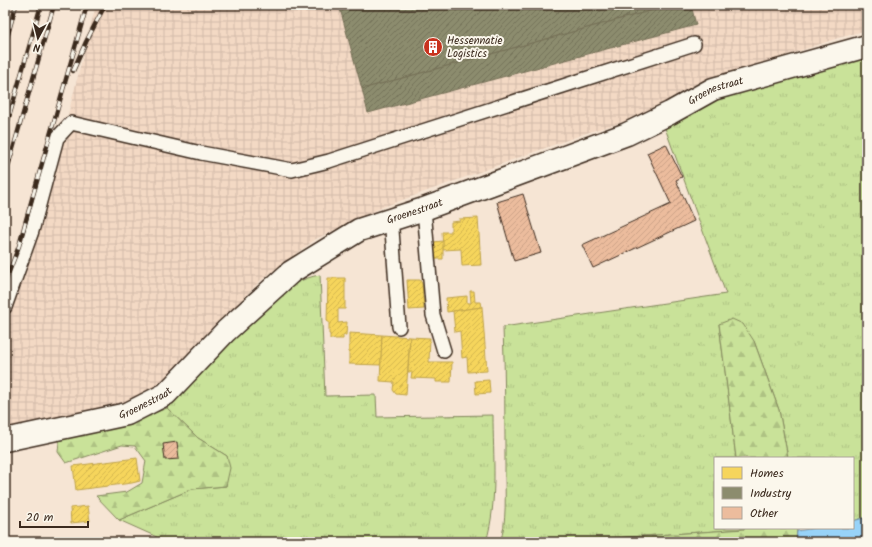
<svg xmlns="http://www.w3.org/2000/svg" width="872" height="547" font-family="Kalam,sans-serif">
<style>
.industrial{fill:url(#industrial-grid)}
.grass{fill:url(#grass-tufts);stroke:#82865c}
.forest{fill:url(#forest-firs);stroke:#82865c}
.water{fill:#98d3f8;stroke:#738fa1}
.homes{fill:url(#homes-hatch);stroke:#bea249}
.industry{fill:url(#industry-hatch);stroke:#746f56}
.building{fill:url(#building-hatch);stroke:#3b2a1e}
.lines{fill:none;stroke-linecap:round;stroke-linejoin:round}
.lane-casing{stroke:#3b2a1e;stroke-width:16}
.street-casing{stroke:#3b2a1e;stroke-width:25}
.lane{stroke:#fbf7ec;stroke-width:13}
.street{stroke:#fbf7ec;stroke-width:22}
.rail-casing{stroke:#3b2a1e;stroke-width:4.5}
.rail{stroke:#fbf7ec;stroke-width:3;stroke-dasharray:9;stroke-linecap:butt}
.labels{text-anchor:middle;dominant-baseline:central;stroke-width:4;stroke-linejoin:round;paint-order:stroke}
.poi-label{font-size:11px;fill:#3b2a1e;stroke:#fbf7ec;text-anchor:start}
.street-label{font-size:11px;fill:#3b2a1e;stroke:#fbf7ec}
</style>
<defs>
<pattern id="industrial-grid" width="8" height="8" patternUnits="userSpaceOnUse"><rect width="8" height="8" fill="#f3d9c4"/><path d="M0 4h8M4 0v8" fill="none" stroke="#d1baa8"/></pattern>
<pattern id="grass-tufts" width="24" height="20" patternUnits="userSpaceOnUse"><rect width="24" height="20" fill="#c9e299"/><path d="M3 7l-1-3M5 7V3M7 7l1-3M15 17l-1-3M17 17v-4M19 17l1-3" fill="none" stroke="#aec283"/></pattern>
<pattern id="forest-firs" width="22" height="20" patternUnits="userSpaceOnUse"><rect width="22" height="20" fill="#c9e299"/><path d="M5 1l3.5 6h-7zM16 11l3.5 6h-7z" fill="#aec283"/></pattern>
<pattern id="homes-hatch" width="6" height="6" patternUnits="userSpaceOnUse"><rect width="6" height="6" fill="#f6d55c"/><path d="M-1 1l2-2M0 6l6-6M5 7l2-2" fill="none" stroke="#d4b750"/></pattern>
<pattern id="industry-hatch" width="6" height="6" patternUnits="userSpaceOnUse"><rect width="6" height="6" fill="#8c8c6e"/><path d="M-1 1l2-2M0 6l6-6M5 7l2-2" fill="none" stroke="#74735a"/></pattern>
<pattern id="building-hatch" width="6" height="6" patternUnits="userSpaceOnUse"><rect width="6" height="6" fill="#ecbc9d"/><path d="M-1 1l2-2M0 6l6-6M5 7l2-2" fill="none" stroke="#cba287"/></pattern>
</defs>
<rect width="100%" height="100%" fill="#f6e5d4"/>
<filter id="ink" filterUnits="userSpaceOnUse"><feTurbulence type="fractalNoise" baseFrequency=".025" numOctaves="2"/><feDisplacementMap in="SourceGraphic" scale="8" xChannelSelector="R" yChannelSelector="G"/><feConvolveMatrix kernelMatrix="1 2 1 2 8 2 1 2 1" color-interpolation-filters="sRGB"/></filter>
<g filter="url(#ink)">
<polygon class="industrial" points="96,5 867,5 867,30 838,38 708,82 644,116 592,131 383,207 316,239 260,281 170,375 147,393 111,408 5,430 5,328 33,252"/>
<g class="grass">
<path d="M867,54v463l-14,4v-63h-65l-9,-48 -25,-69 -35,-17 17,134h-21v70h29v1l-144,10 -16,3h-84c7,-18 5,-50 5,-70 0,-48 0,-97 -2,-145l223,-33 -61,-166 36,-25z"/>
<path d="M320,275l5,121 51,-1 1,22 116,-2c0,41 5,87 -7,127h-318l-49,-22 73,-31 34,-3 1,-30 -29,-18 -31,-30c19,-20 38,-40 57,-60 25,-26 59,-68 96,-73z"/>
</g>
<g class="forest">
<polygon points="732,319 743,324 754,341 779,410 788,458 736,458 719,324"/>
<polygon points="167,408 198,438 227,456 230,468 226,486 192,489 119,520 96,496 127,492 142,483 146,461 135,446 122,445 66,463 58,452 59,442 66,436 134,421"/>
<polygon points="744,528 797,528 796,542 584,542 600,539 744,529"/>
</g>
<polygon class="water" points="867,517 867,537 833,542 796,542 797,531 815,528 853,528 853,521"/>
<g class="homes">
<polygon points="478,218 481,265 462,266 461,249 443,250 442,232 451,232 451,222 460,221 459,219"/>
<polygon points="443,241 443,259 434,259 433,242"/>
<polygon points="328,278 345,278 345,309 338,309 338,323 347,322 346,335 343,335 343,339 330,339 330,334 329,334 329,322 327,322"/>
<polygon points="407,280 420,280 422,284 424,309 409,310"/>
<polygon points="470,291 474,291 475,302 481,302 482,307 447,312 446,298 467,296 467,303 471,303"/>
<polygon points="482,307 487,371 468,372 467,357 462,358 460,331 455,332 453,311"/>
<polygon points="349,333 382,335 381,365 349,364"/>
<polygon points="382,335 410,337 406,395 396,394 393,390 394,382 380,381"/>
<polygon points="410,337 430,338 429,362 452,362 451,382 436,382 436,379 411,378 412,372 408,372"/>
<polygon points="489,380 490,393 476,394 475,381"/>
<polygon points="137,458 140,481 132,483 76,490 73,466"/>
<polygon points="88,506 90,521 71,523 70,508"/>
</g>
<g class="industry">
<polygon points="339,5 672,5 362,89"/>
<polygon points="672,5 691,5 696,25 368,113 362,89"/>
</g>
<g class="building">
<polygon points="666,144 682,177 676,180 694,221 593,268 582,245 671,204 647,153"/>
<polygon points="523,194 541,253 514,261 497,202"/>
<polygon points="177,442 179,459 165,460 163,444"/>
</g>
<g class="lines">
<defs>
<g id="lane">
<polyline points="424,209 433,315 444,351"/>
<polyline points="389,221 392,230 399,327"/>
<polyline points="5,307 32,231 57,138 71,123 201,153 292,170 329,161 694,44"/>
</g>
<g id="street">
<path id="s1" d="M5,440l122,-26 39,-20 60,-63 65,-59 68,-42 65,-21 203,-75 43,-21 43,-24 154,-43"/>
</g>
</defs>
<use href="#lane" class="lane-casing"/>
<use href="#street" class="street-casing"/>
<use href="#lane" class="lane"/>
<use href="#street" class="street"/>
<defs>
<g id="rail">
<polyline points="5,45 16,5"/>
<polyline points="73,71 86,42 105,5"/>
<polyline points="5,131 41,5"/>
<polyline points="5,177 54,5"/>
<polyline points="5,282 19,246 26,220 87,5"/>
</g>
</defs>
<use href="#rail" class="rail-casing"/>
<use href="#rail" class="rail"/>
</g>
</g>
<defs>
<symbol id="building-disc" viewBox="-11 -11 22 22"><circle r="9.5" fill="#c8321e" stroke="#fbf7ec"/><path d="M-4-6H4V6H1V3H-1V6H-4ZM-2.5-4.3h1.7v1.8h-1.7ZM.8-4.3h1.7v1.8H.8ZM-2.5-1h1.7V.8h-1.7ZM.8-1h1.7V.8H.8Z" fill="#fff"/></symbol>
</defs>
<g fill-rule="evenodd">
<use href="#building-disc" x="422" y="36" width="22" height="22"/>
</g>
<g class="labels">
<g class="poi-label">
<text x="447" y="41">Hessennatie<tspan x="447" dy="13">Logistics</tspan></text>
</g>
<g class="street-label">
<text stroke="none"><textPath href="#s1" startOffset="807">Groenestraat</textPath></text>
<text stroke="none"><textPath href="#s1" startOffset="482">Groenestraat</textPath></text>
<text stroke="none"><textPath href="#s1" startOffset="146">Groenestraat</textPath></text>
</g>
</g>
<rect width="872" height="547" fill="none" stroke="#fbf7ec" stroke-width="20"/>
<rect x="10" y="10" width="852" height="527" fill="none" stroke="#3b2a1e" stroke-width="1.5" filter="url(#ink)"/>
<rect x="714" y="457" width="140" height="72" fill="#fbf7ec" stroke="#aea59a"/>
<rect x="722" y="467" width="20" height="12" fill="#f6d55c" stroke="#aea59a"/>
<text x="750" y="477" font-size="12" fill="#3b2a1e">Homes</text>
<rect x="722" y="487" width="20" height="12" fill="#8c8c6e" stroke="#aea59a"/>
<text x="750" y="497" font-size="12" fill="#3b2a1e">Industry</text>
<rect x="722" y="507" width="20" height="12" fill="#ecbc9d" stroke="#aea59a"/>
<text x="750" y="517" font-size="12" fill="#3b2a1e">Other</text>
<g transform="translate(38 38) rotate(187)" stroke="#fbf7ec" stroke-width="3" paint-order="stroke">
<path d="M0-3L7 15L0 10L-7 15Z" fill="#3b2a1e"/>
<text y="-6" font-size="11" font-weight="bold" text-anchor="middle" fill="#3b2a1e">N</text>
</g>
<path d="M20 521v6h68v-6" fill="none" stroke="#3b2a1e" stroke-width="2"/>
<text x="26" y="521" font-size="12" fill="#3b2a1e" stroke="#fbf7ec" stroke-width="3" paint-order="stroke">20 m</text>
</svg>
